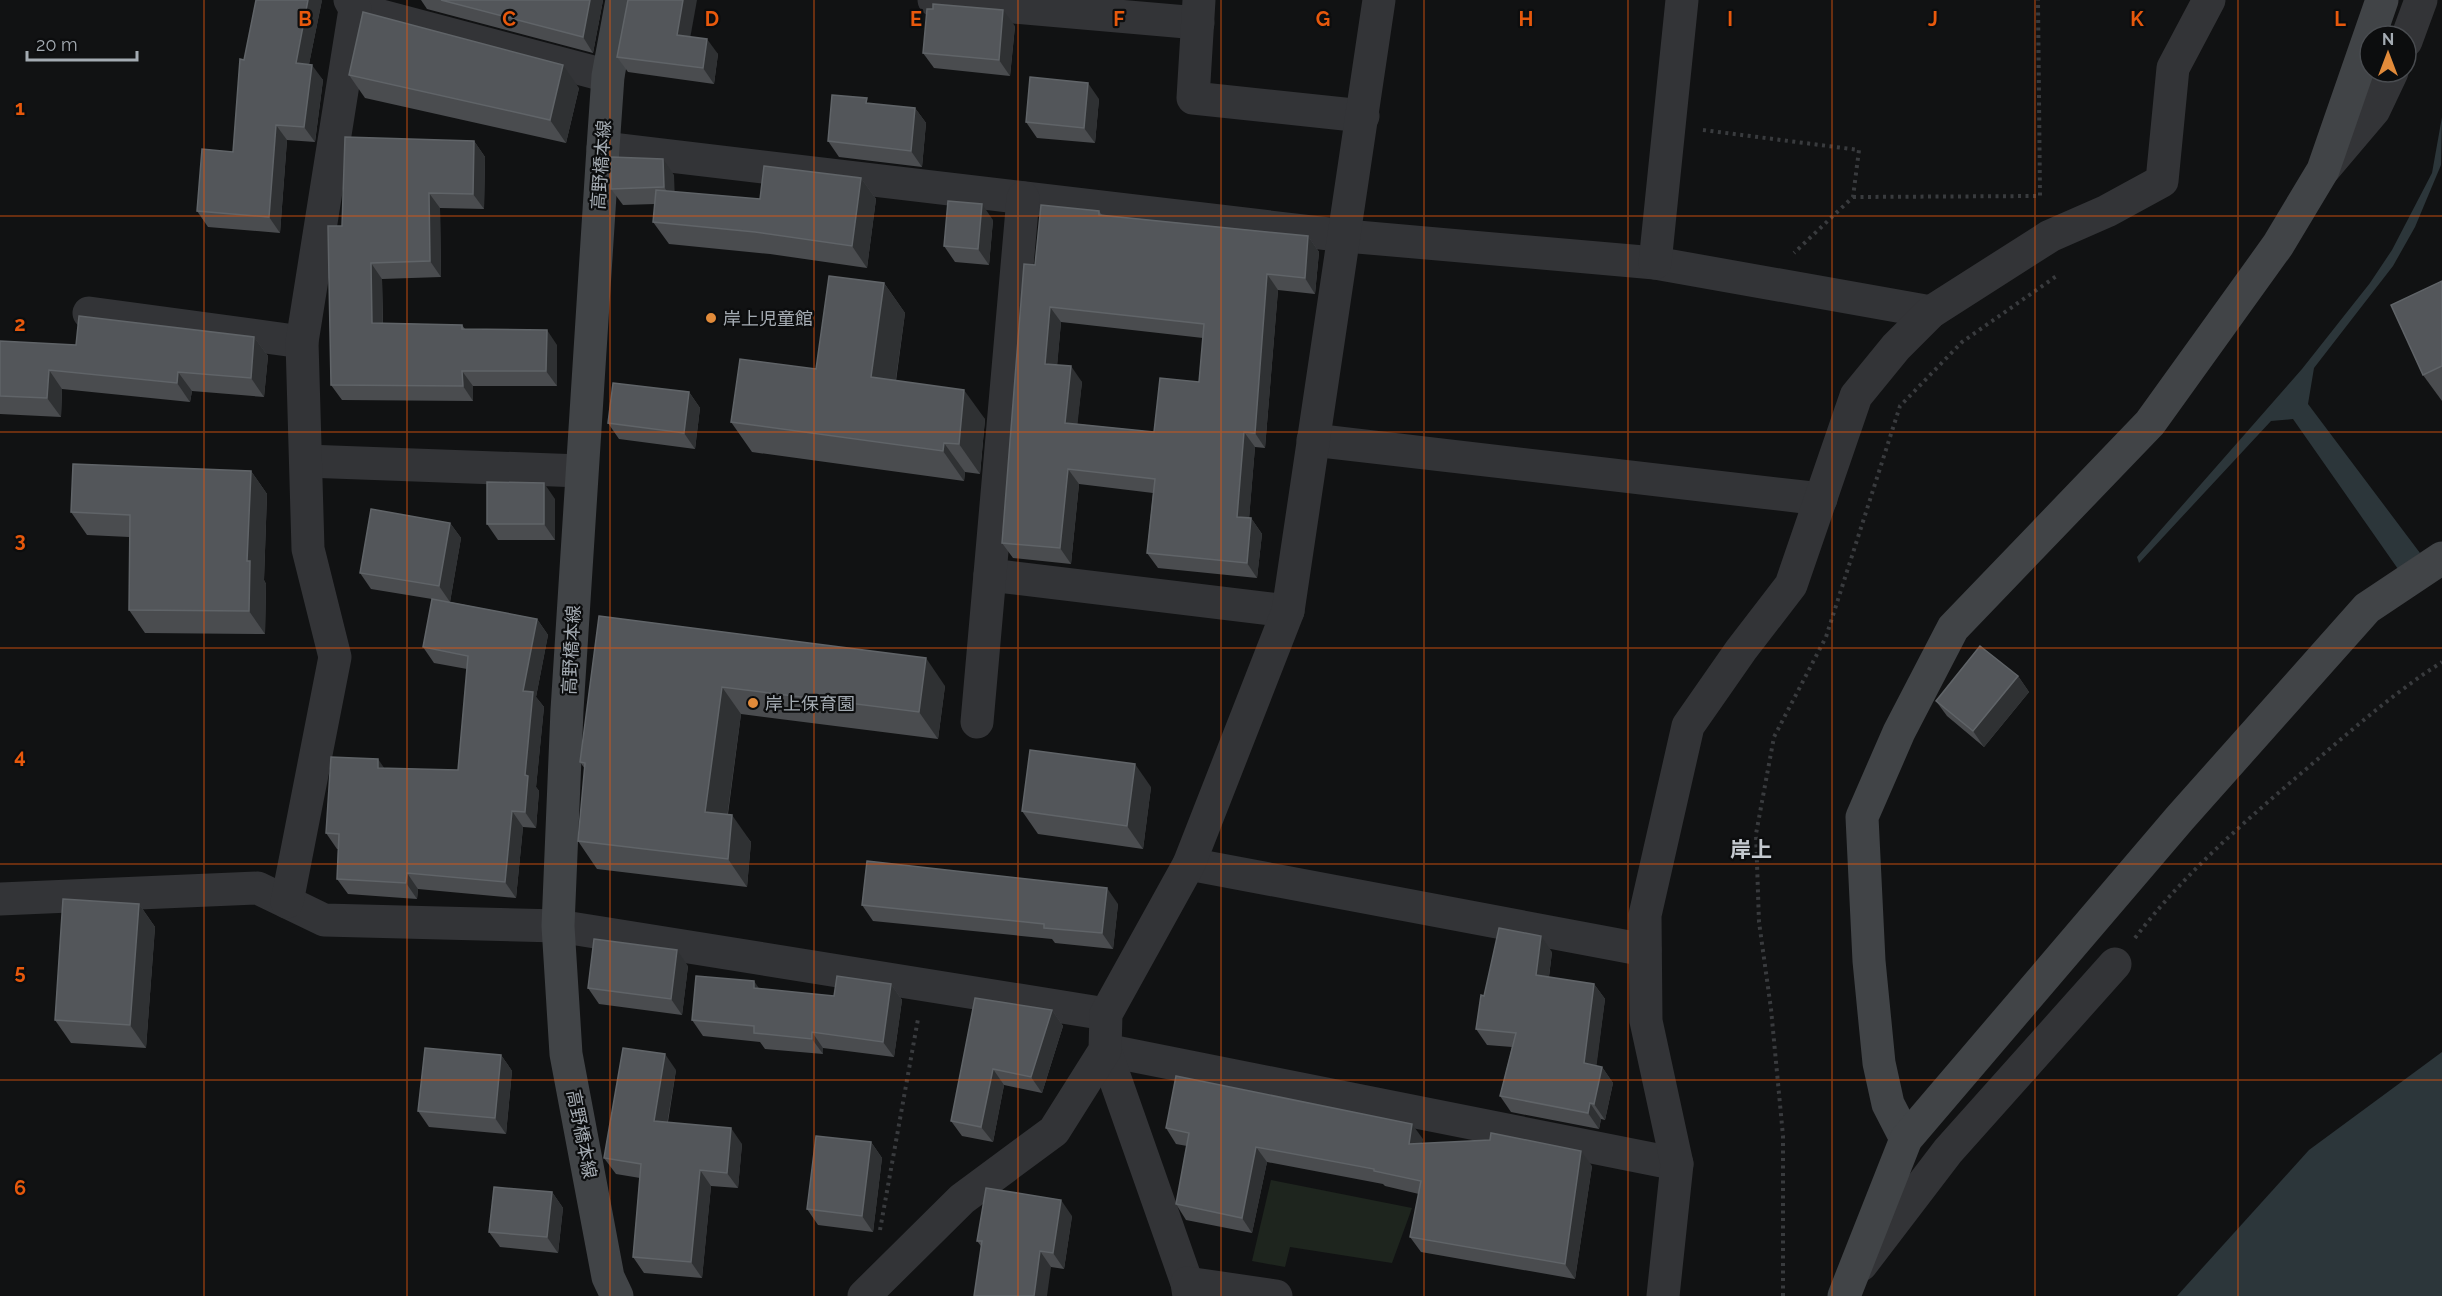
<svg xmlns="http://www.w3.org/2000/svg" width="2442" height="1296" font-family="Raleway,'Noto Sans JP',sans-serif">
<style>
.green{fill:#1e251e}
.water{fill:#2c363a}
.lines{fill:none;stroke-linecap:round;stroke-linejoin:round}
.path{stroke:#393b3e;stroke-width:4;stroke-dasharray:3 4.5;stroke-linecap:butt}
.street{stroke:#333437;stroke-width:33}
.secondary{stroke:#414447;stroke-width:33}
.wall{fill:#4a4c4f;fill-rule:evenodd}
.shaded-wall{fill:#2f3133}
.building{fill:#53565a;stroke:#606468;stroke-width:1.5;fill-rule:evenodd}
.grid{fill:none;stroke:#e8590c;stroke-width:1.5;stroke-opacity:0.55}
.poi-dot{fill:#e28b3a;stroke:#0c0d0e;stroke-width:2}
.labels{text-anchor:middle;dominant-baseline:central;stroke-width:4.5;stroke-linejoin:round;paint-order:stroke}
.street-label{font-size:18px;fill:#a4abb2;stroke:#0c0d0e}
.poi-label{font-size:18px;fill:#a4abb2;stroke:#0c0d0e;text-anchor:start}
.quarter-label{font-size:21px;font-weight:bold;fill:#c4c9cf;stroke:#0c0d0e}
.grid-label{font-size:20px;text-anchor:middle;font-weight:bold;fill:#e8590c;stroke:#0c0d0e;stroke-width:4.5;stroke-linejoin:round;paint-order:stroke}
</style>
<rect width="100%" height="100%" fill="#111213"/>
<polygon class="green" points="1271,1180 1412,1208 1392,1263 1290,1247 1285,1267 1252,1261"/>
<g class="water">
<polygon points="2442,117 2441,165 2415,227 2393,266 2314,368 2308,404 2420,553 2398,569 2293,419 2271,421 2139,563 2137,557 2302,369 2370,283 2392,250 2432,173"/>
<polygon points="2442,1052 2442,1296 2177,1296 2309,1150"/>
</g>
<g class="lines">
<g class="path">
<polyline points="1703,130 1859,150 1853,197 1794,253"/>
<polyline points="1853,197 2040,196 2038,0"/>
<path d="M2135,938c50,-66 114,-120 177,-174 42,-36 83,-72 130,-102"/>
<polyline points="880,1230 918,1019"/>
<polyline points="1783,1296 1783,1136 1771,1009 1759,922 1756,834 1774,737 1826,637 1900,406 1962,342 2058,275"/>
</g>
<g class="street">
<polyline points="934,0 1198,23"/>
<polyline points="1199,0 1193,98 1363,116"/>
<polyline points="355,9 608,76"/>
<polyline points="2406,41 2421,0"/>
<polyline points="603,148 1346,236 1655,263 1931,312"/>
<polyline points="2324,169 2374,110 2392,72"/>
<polyline points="1655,263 1682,0"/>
<polyline points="89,313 302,342"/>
<polyline points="1313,440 1821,499"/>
<polyline points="306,461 581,471"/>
<polyline points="990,575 1288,611"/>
<polyline points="977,722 1023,198"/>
<polyline points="1189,864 1645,950"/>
<polyline points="0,899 258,888 324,920 558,926 1106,1014"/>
<polyline points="287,902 335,657 308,549 302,342 355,9 350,0"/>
<polyline points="1105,1050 1677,1164"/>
<polyline points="1105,1050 1187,1283 1189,1296"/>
<polyline points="1861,1265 1948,1151 2115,964"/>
<polyline points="1187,1283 1276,1296"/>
<polyline points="864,1296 962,1199 1054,1131 1105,1050 1106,1014 1189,864 1288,611 1379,0"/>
<polyline points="1663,1296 1677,1164 1646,1021 1645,915 1688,726 1741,650 1791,585 1856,396 1896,347 1931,312 2050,236 2107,211 2162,181 2173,68 2209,0"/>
</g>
<g class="secondary">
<polyline points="1906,1139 1888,1104 1879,1063 1869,961 1862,817 1899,732 1953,628 2150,423 2278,245 2323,170 2382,0"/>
<polyline points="617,1296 608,1277 566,1054 558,926 567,710 603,148 608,76 622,0"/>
<polyline points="1844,1296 1906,1139 2180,818 2367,608 2442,558"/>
</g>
</g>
<g class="wall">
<polygon points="322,0 309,64 323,80 315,142 287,140 280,233 208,227 197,211 233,152 244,60"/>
<polygon points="421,0 603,0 593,53 427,9"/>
<polygon points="1015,26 1010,76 934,68 923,53"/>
<polygon points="690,37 718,54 714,84 628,72 617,57"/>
<polygon points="349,75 579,88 566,143 365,98"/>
<polygon points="1099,99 1095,143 1037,138 1026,122"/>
<polygon points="871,104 915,108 926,123 922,167 839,157 828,141"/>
<polygon points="474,141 485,157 484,209 440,208 441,277 382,279 383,323 462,325 465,329 557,345 557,386 473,386 473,401 342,400 331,385 342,226"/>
<polygon points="674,175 674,192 760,199 861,178 876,199 867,268 770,254 669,244 653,222 655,204 623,205 611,189"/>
<path d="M1099,211l3,4 206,21 11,16 -4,42 -37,-4 -13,158 -10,-1 -6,71h2l11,16 -5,44 -99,-10 -11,-15 6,-60 -74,-9 -8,80 -58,-6 -11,-15 33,-278zM1061,322l142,16 -4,44 -45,50 -77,-8 5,-42 -25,-17z"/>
<polygon points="993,220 989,265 955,262 944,246"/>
<polygon points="2442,281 2442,401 2423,375"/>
<polygon points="884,283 905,313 896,381 985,419 980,474 965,472 964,481 752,452 731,422 816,369"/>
<polygon points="254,337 268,356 264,397 192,391 190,402 62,389 61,417 0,414 0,341 76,345"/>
<polygon points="689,392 700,408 695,449 619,439 608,423"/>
<polygon points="251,471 267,494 264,580 266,584 265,634 145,633 129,610 129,537 87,535 71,512"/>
<polygon points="555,499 555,540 498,540 487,524"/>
<polygon points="450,523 461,538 450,602 537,619 548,635 536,697 544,707 536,787 539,791 536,828 523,827 516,898 418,889 417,899 348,894 337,879 338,849 337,849 326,833 384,768 458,770 467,669 434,663 423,647 432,599 371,589 360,573"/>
<polygon points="599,616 945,686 938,739 741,714 728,814 751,842 747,887 597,869 578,841 585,769 580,762"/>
<polygon points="2018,676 2029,692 1984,747 1947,716 1936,701"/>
<polygon points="1151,787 1143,849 1038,834 1022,811"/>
<polygon points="139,904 155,927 146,1048 71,1043 55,1020"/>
<polygon points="1118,904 1113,949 1055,943 1052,939 873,921 862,905"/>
<polygon points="1552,952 1549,977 1594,984 1605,999 1596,1066 1602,1067 1613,1083 1605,1120 1601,1119 1599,1129 1511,1112 1500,1096 1512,1047 1487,1045 1476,1029 1484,996"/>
<polygon points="688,966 682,1015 599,1004 588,988"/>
<polygon points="891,984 902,1000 894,1057 823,1048 823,1054 765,1049 760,1042 703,1036 692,1020 759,989 834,996"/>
<polygon points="975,998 1052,1010 1063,1026 1042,1093 1004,1085 993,1142 962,1136 951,1121"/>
<polygon points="501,1055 512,1071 506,1134 429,1127 418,1111"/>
<polygon points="676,1070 668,1122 742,1144 738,1188 711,1186 702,1278 644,1273 633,1257 640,1178 616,1174 604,1158"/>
<polygon points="1166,1128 1423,1139 1422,1143 1592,1166 1575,1279 1421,1252 1410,1237 1419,1194 1385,1186 1383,1184 1267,1162 1252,1233 1186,1220 1176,1204 1187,1146 1176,1144"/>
<polygon points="871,1142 882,1158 873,1232 818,1225 807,1209"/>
<polygon points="552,1192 563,1208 558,1253 500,1247 489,1232"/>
<polygon points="1072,1216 1064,1269 1051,1267 981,1246 977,1241"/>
</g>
<g class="shaded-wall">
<polygon points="308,0 322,0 306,79 296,63"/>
<polygon points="590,0 603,0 593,53 583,37"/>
<polygon points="683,0 697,0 688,50 677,35"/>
<polygon points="1003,10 1015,26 1010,76 999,60"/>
<polygon points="707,39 718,54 714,84 703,68"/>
<polygon points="312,65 323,80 315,142 304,127"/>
<polygon points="563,65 579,88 566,143 550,120"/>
<polygon points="1088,83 1099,99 1095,143 1084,128"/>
<polygon points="915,108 926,123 922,167 911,151"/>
<polygon points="276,125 287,140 280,233 269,217"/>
<polygon points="474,141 485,157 484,209 473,194"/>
<polygon points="663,159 674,175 675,203 664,187"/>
<polygon points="861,178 876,199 867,268 852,246"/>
<polygon points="429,193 440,208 441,277 430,261"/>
<polygon points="982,204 993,220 989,265 978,249"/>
<polygon points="1308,236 1319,252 1315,294 1305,278"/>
<polygon points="371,263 382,279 383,338 372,323"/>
<polygon points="1267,274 1278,290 1265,448 1255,433"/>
<polygon points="884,283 905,313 892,407 871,377"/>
<polygon points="1050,307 1061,322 1056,379 1045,364"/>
<polygon points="547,330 557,345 557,386 546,371"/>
<polygon points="254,337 268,356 264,397 251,378"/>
<polygon points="1071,366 1082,382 1076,438 1065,423"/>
<polygon points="49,370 62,389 61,417 47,398"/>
<polygon points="462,371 473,386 473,401 463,386"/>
<polygon points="178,372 192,391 190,402 177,383"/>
<polygon points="964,390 985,419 980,474 959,444"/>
<polygon points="689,392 700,408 695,449 684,433"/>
<polygon points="1244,432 1255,447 1248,532 1237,517"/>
<polygon points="944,443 965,472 964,481 943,451"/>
<polygon points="1068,469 1079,484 1071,564 1060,548"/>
<polygon points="251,471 267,494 264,580 266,584 265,634 249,611 247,561"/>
<polygon points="544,483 555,499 555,540 544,524"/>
<polygon points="1251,518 1262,534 1257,578 1247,563"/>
<polygon points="450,523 461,538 450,602 439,586"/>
<polygon points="537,619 548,635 536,697 544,707 536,787 539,791 536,828 525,812 523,691"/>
<polygon points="926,658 945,686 938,739 919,712"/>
<polygon points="2018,676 2029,692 1984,747 1973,731"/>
<polygon points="722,687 741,714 724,840 705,812"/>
<polygon points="378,759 389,775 378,768"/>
<polygon points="1135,764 1151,787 1143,849 1127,826"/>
<polygon points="512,811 523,827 516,898 505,882"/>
<polygon points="732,815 751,842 747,887 728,859"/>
<polygon points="407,873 418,889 417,899 406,883"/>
<polygon points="1107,888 1118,904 1113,949 1102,933"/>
<polygon points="139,904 155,927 146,1048 130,1025"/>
<polygon points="1541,936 1552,952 1547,991 1536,975"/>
<polygon points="677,950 688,966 682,1015 671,999"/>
<polygon points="754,981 765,997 754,988"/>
<polygon points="891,984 902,1000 894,1057 883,1042"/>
<polygon points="1594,984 1605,999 1595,1078 1584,1063"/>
<polygon points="1052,1010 1063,1026 1042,1093 1031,1077"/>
<polygon points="812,1032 823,1048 823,1054 812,1039"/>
<polygon points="665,1054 676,1070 665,1136 654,1121"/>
<polygon points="501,1055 512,1071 506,1134 495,1118"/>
<polygon points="1602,1067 1613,1083 1605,1120 1594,1104"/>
<polygon points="993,1069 1004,1085 993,1142 981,1127"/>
<polygon points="1590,1103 1601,1119 1599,1129 1588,1113"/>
<polygon points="1412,1124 1423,1139 1419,1159 1409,1144"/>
<polygon points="731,1128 742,1144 738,1188 727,1173"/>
<polygon points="871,1142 882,1158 873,1232 862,1216"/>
<polygon points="1256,1147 1267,1162 1252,1233 1242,1218"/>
<polygon points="1581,1151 1592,1166 1575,1279 1565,1264"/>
<polygon points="700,1170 711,1186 702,1278 691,1262"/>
<polygon points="552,1192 563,1208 558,1253 547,1237"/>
<polygon points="1061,1200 1072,1216 1064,1269 1053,1253"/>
<polygon points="1040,1251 1051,1267 1047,1296 1034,1296"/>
</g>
<g class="building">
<polygon points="256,0 308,0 296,63 312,65 304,127 276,125 269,217 197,211 202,149 233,152 240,59 244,60"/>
<polygon points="441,0 590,0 583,37"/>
<polygon points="628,0 683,0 677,35 707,39 703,68 617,57"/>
<polygon points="933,4 1003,10 999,60 923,53 927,9 933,9"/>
<polygon points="363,12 563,65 550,120 349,75"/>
<polygon points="1030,77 1088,83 1084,128 1026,122"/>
<polygon points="832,95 867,98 866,103 915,108 911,151 828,141"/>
<polygon points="345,137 474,141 473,194 429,193 430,261 371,263 372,323 462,325 462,329 547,330 546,371 462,371 463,386 331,385 328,226 342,226"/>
<polygon points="611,157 663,159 664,187 611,189"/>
<polygon points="764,166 861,178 852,246 755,232 653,222 656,190 760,199"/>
<polygon points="948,201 982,204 978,249 944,246"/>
<path d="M1041,205l58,6v4l209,21 -3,42 -38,-4 -12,159 -11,-1 -7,85 14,1 -4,45 -100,-10 8,-74 -87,-10 -8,79 -58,-5 22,-279 11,1zM1050,307l154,17 -5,58 -39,-4 -6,54 -89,-9 6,-57 -26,-2z"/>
<polygon points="829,276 884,283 871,377 964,390 959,444 944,443 943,451 731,422 740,359 816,369"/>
<polygon points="2442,281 2442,366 2423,375 2391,305"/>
<polygon points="79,316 254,337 251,378 178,372 177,383 49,370 47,398 0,396 0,341 76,345"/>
<polygon points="613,383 689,392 684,433 608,423"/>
<polygon points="73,464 251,471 247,561 250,561 249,611 129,610 130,515 71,512"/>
<polygon points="487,482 544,483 544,524 487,524"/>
<polygon points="371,509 450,523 439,586 360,573"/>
<polygon points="432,599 537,619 523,691 533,692 525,775 528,776 525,812 512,811 505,882 407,873 406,883 337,879 339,834 326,833 331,757 378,759 378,768 458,770 468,656 423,647"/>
<polygon points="599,616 926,658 919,712 722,687 705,812 732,815 728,859 578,841 585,763 580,762"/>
<polygon points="1980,646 2018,676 1973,731 1936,701"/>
<polygon points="1030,750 1135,764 1127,826 1022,811"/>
<polygon points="867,861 1107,888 1102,933 1044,928 1044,924 862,905"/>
<polygon points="63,899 139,904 130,1025 55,1020"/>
<polygon points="1499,928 1541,936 1536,975 1594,984 1584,1063 1602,1067 1594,1104 1590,1103 1588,1113 1500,1096 1516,1033 1476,1029 1481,995 1484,996"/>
<polygon points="594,939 677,950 671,999 588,988"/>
<polygon points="696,976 754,981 754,988 834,996 837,976 891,984 883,1042 812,1032 812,1039 754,1033 754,1026 692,1020"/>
<polygon points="975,998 1052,1010 1031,1077 993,1069 981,1127 951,1121"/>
<polygon points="425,1048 501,1055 495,1118 418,1111"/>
<polygon points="623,1048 665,1054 654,1121 731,1128 727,1173 700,1170 691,1262 633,1257 641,1164 604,1158"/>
<polygon points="1176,1076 1412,1124 1409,1144 1490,1140 1491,1133 1581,1151 1565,1264 1410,1237 1421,1181 1374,1171 1374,1169 1256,1147 1242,1218 1176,1204 1189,1133 1166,1128"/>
<polygon points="816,1136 871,1142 862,1216 807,1209"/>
<polygon points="494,1187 552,1192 547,1237 489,1232"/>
<polygon points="986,1188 1061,1200 1053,1253 1040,1251 1034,1296 974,1296 982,1241 977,1241"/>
</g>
<path class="grid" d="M204,0v1296M407,0v1296M610,0v1296M814,0v1296M1018,0v1296M1221,0v1296M1424,0v1296M1628,0v1296M1832,0v1296M2035,0v1296M2238,0v1296M0,216h2442M0,432h2442M0,648h2442M0,864h2442M0,1080h2442"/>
<g class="poi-dot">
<circle cx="711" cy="318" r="6"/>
<circle cx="753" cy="703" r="6"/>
</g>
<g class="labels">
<g class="street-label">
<text transform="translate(601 165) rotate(-86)">高野橋本線</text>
<text transform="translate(571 650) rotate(-87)">高野橋本線</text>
<text transform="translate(582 1134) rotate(79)">高野橋本線</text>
</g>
<g class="poi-label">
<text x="723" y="318">岸上児童館</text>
<text x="765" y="703">岸上保育園</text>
</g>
<g class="quarter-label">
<text x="1751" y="849">岸上</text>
</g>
</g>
<g class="grid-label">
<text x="305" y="26">B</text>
<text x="509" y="26">C</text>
<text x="712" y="26">D</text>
<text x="916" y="26">E</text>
<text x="1119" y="26">F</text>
<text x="1323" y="26">G</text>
<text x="1526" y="26">H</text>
<text x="1730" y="26">I</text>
<text x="1933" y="26">J</text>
<text x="2137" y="26">K</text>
<text x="2340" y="26">L</text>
<text x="20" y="115">1</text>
<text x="20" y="331">2</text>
<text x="20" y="547">3</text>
<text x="20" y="763">4</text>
<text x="20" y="979">5</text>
<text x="20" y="1195">6</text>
</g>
<g transform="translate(2388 54)"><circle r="28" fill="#0c0d0e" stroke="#494c50" stroke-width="1.5"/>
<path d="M0-4.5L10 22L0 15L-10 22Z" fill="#e28b3a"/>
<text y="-9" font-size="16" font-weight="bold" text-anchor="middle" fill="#a4abb2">N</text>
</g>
<path d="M27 51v9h110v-9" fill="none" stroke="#a4abb2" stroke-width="3"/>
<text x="36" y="51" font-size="18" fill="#a4abb2" stroke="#0c0d0e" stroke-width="4.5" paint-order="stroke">20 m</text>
</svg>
